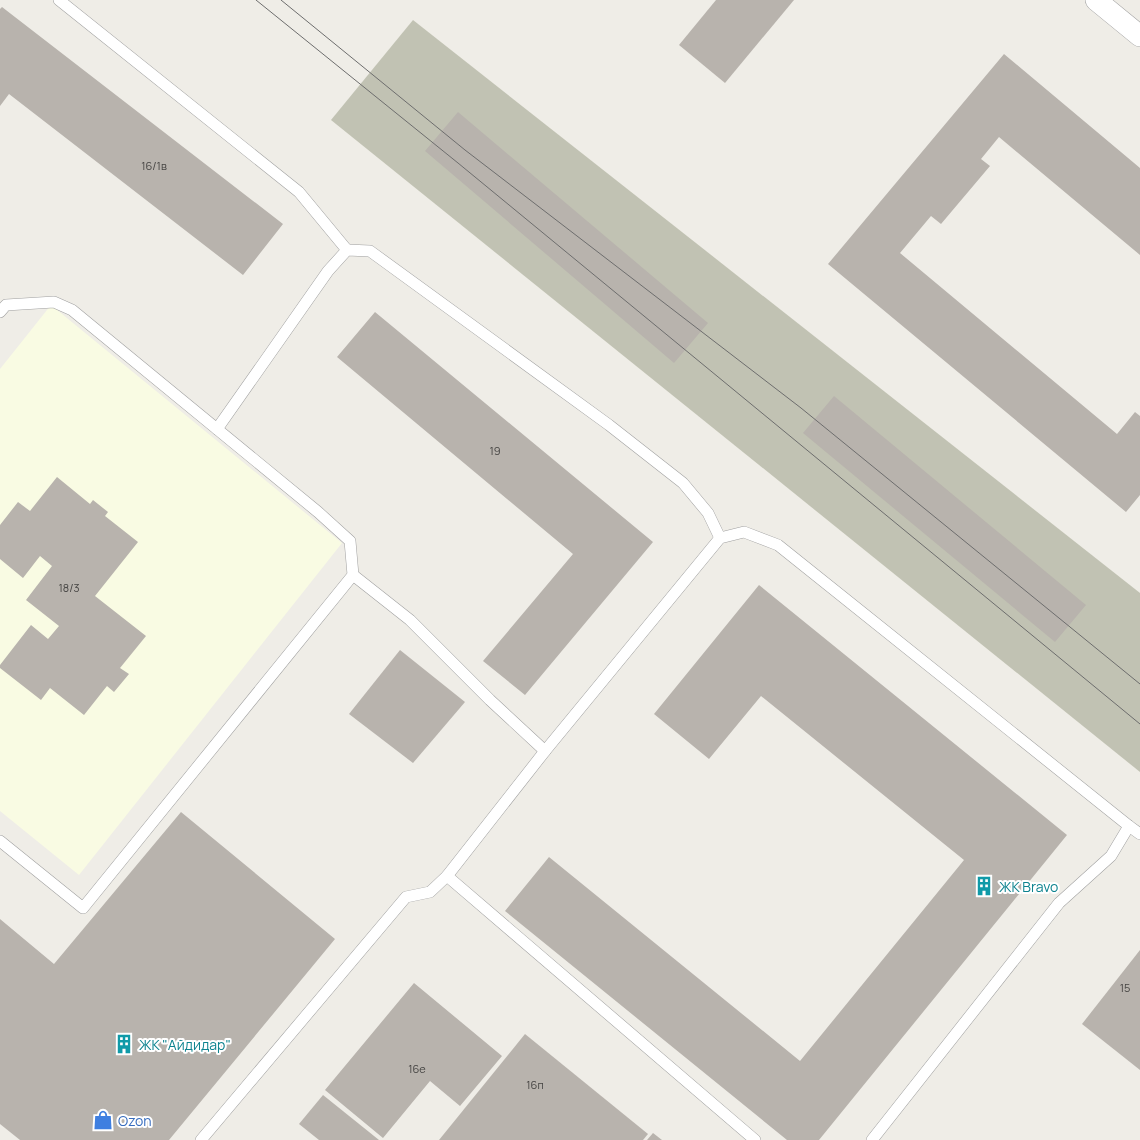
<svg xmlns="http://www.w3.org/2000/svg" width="1140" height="1140" font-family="Manrope,sans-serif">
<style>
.education{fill:#f9fbe3}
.construction{fill:#c1c2b3}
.building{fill:#b8b3ad}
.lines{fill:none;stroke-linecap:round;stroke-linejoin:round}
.lane-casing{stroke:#a0a0a0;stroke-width:12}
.street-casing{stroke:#a0a0a0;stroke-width:22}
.lane{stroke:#fff;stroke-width:11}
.street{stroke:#fff;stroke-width:21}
.tram{stroke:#6d6d6d;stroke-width:1}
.labels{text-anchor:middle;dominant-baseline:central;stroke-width:4;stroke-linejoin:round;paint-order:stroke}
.number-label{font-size:11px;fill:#454442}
.culture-label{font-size:14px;fill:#0d838f;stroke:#fff;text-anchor:start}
.shop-label{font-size:14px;fill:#366cbe;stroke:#fff;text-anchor:start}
</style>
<rect width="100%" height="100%" fill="#efede7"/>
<polygon class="education" points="51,305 342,543 79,875 0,811 0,369"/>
<polygon class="construction" points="413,20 1140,593 1140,772 331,120"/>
<g class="building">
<polygon points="716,0 794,0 725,83 679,45"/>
<polygon points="2,7 283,224 243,275 9,94 0,106 0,9"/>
<polygon points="1004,54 1140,168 1140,255 999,137 981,159 990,166 941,224 931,216 900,253 1117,434 1135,412 1140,416 1140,495 1126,512 828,264"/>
<polygon points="458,112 708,323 674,363 425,151"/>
<polygon points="375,312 653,542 525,695 483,661 573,554 337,357"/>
<polygon points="834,396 1086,605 1055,642 803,433"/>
<polygon points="57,477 90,504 93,500 108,512 105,516 138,542 95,596 146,636 120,668 129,674 114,692 107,686 84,715 50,688 41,700 0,668 0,665 31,625 48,639 59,626 26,600 52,566 40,556 23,578 0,559 0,525 18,502 30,511"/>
<polygon points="759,585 1067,835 819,1140 787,1140 505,911 549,857 800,1061 964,860 761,696 709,759 654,714"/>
<polygon points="400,650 465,702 413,763 349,714"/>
<polygon points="181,812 335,939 169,1140 20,1140 0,1124 0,919 54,964"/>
<polygon points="1140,950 1140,1070 1082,1024"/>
<polygon points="414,983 502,1056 460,1106 430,1081 383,1138 325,1090"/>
<polygon points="525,1034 648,1134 643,1140 439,1140"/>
<polygon points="323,1095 379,1140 319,1140 299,1124"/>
<polygon points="653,1133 662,1140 647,1140"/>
</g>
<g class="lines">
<defs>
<g id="lane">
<polyline points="59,0 299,192 347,250"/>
<polyline points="0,312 6,305 54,302 72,310 318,512 350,541 353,575 83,908 0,841"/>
<polyline points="217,429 328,271 347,250 370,251 609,425 683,483 708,513 720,538"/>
<polyline points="353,575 410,620 490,700 545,751"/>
<polyline points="447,876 545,751 720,538 744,532 778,545 1129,826"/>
<polyline points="201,1140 406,897 430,892 447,876 755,1140"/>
<polyline points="872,1140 1059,903 1111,856 1129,826 1140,834"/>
</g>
<polyline id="street" points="1096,0 1140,36"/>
</defs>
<use href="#lane" class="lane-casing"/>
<use href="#street" class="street-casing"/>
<use href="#lane" class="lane"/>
<use href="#street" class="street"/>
<g class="tram">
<polyline points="256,0 458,163 1140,724"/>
<polyline points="281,0 465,150 801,408 1140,684"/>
</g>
</g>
<defs>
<symbol id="building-bare" viewBox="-9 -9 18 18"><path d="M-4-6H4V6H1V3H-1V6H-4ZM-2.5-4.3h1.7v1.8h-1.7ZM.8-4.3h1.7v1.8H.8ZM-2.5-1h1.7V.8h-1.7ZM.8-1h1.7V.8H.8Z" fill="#0f9aa8" stroke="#fff" stroke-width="2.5" paint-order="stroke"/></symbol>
<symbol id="shop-bare" viewBox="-9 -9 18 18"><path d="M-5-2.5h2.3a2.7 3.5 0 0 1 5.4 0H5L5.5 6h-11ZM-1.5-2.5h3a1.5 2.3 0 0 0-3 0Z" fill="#3f7fe0" stroke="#fff" stroke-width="2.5" paint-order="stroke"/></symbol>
</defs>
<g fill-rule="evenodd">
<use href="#building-bare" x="970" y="872" width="28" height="28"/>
<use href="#building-bare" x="110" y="1030" width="28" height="28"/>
<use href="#shop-bare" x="89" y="1106" width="28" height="28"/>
</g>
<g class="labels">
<g class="number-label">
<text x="154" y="165">16/1в</text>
<text x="495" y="450">19</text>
<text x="69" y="587">18/3</text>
<text x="1125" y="987">15</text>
<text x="417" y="1068">16е</text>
<text x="535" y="1084">16п</text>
</g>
<g class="culture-label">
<text x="999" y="886">ЖК Bravo</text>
<text x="139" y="1044">ЖК "Айдидар"</text>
</g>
<g class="shop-label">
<text x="118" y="1120">Ozon</text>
</g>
</g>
</svg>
